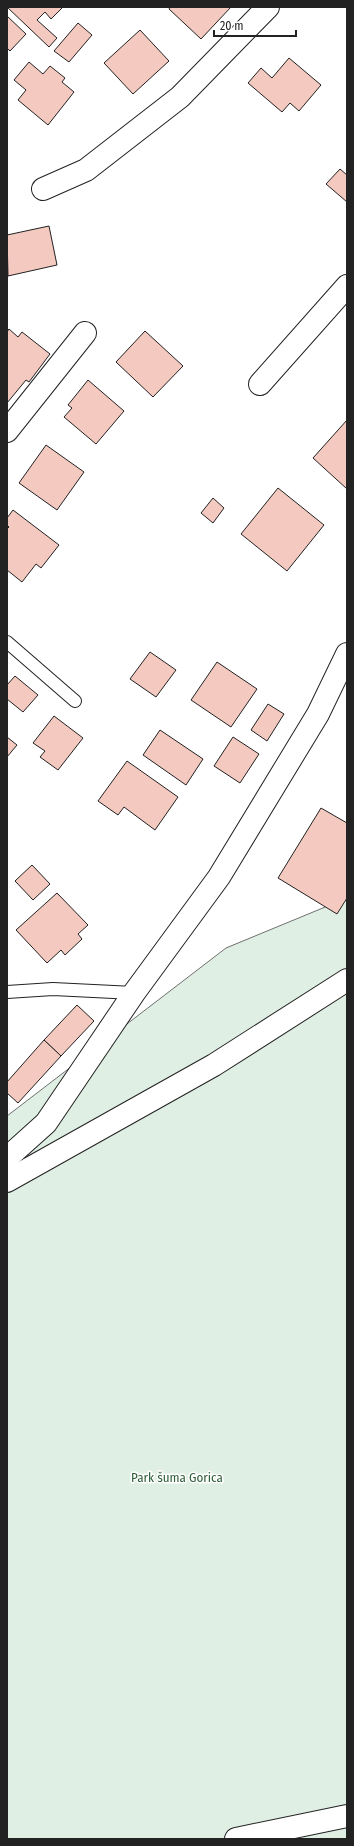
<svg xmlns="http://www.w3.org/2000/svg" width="354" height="1846" font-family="'Fira Sans Condensed',sans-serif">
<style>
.green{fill:#e0efe3;stroke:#6f6f6f}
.building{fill:#f3c9c0;stroke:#222}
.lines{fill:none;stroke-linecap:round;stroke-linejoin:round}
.lane-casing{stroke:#222;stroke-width:14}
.street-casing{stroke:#222;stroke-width:24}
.lane{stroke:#fff;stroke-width:12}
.street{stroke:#fff;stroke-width:22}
.labels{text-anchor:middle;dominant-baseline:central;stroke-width:3;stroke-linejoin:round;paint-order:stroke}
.park-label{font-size:13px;fill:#2f5e38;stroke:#fff}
</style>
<rect width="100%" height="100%" fill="#fff"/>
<polygon class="green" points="347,898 347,1839 7,1839 7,1116 226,948"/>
<g class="building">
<polygon points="7,7 63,7 51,19 45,12 37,20 57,38 49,47"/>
<polygon points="170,7 231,7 201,39 169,9"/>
<polygon points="7,16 26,34 10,51 7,48"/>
<polygon points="78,23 92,35 69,62 54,51"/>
<polygon points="140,30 169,61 133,94 104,63"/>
<polygon points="289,58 321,85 299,111 290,103 282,112 248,83 261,68 272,78"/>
<polygon points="29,62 43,74 50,66 65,78 62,82 74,92 48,125 18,100 26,90 14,80"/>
<polygon points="340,169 347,175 347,202 326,184"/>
<polygon points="49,226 57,265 8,276 7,235"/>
<polygon points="9,329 18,337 22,332 50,354 29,382 26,380 7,403 7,332"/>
<polygon points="145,331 183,366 153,397 116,362"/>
<polygon points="88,380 124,411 96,444 64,417 72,408 68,405"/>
<polygon points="347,420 347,489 313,458"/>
<polygon points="46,445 84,472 57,510 19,483"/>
<polygon points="278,488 324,525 287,571 241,534"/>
<polygon points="213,498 224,508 213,523 201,513"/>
<polygon points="13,510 59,545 41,568 36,564 22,582 7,570 7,529 9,527 7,525 7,518"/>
<polygon points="150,652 176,670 156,697 130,679"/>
<polygon points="217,662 257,689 231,727 191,700"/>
<polygon points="15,676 38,695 23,712 7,699 7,685"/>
<polygon points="268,704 284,714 267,741 251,730"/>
<polygon points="54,716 83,738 58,770 40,757 45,751 33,743"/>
<polygon points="160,730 203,759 186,785 143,755"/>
<polygon points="7,737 17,745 7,757"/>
<polygon points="233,737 259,754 240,783 214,766"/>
<polygon points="127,761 178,797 155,830 124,807 118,815 98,801"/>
<polygon points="321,808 347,823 347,898 337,914 278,878"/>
<polygon points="32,865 50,884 33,900 15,881"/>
<polygon points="57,893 88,925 78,934 82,939 65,955 61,950 47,963 16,930"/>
<polygon points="77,1005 94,1021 61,1056 44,1040"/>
<polygon points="44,1040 61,1056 18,1103 7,1093 7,1082"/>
</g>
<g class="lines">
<defs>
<g id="lane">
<polyline points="7,642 75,701"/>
<polyline points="7,992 53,989 134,993"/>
</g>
<g id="street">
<polyline points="43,189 86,170 180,97 268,7"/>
<polyline points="260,384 347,286"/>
<polyline points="7,431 85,333"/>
<polyline points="7,1158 46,1123 134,993 219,877 318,714 347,654"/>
<polyline points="7,1181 214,1065 347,980"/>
<polyline points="236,1839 347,1816"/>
</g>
</defs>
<use href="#lane" class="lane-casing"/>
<use href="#street" class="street-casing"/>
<use href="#lane" class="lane"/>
<use href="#street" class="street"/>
</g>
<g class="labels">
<g class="park-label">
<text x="177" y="1477">Park šuma Gorica</text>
</g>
</g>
<rect width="354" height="1846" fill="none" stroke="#222222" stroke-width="16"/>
<path d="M214 30v6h82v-6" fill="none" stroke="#222222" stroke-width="2"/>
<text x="220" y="30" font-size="12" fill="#222222" stroke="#ffffff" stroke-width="3" paint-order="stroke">20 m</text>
</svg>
